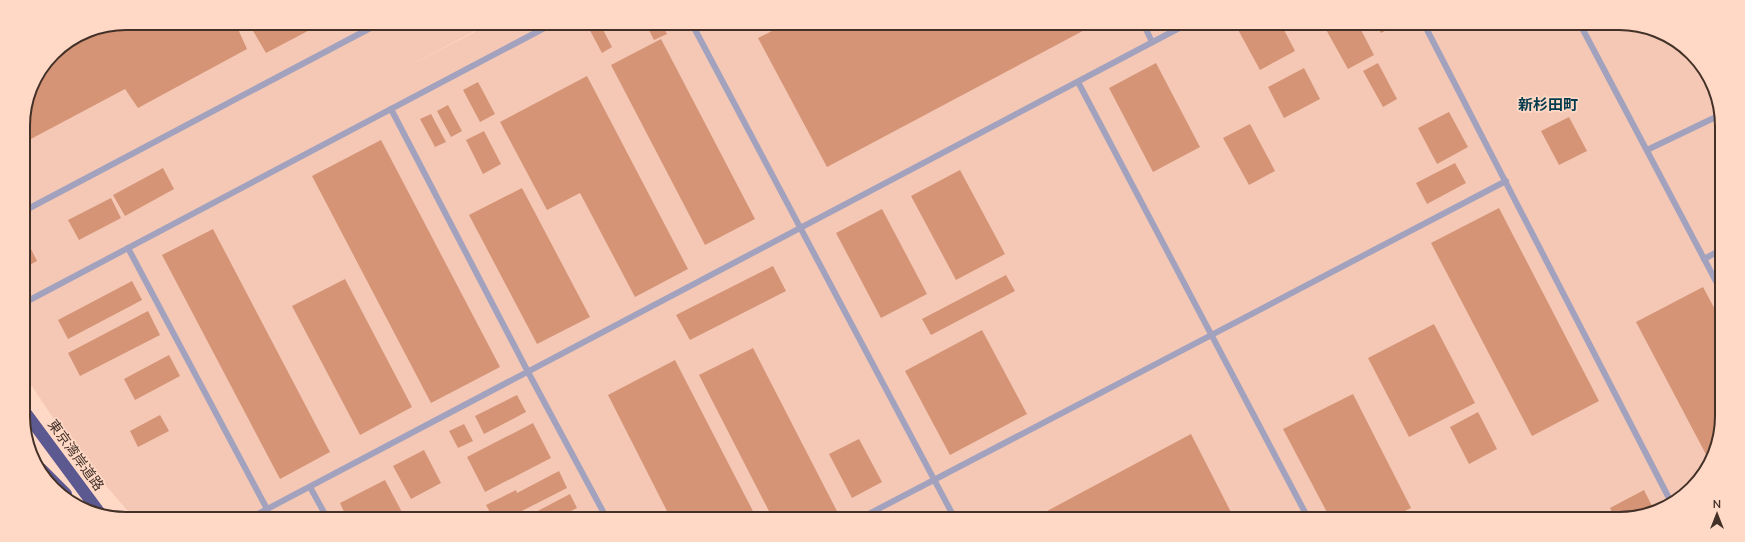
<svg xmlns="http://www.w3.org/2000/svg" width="1745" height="542" font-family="Mulish,'Noto Sans JP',sans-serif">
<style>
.built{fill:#f4c8b4}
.building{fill:#d69477}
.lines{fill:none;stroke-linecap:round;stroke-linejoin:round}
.lane{stroke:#a2a2be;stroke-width:6}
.highway{stroke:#5c5991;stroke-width:12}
.labels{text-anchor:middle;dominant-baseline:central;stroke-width:3.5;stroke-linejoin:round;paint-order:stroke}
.street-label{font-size:14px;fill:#433128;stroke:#ffd8c6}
.neighbourhood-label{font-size:15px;font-weight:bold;fill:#053c4d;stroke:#ffd8c6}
.rim{fill:none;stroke:#433128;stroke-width:2}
</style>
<rect width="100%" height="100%" fill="#ffd8c6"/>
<polygon class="built" points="126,23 488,24 395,73 490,24 1645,26 1696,58 1720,106 1719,442 1705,473 1682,497 1625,519 132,516 72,446 25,376 23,120 34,81 53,53 87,31"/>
<g class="building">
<polygon points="126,23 323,23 266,53 249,24 238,29 247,49 138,108 125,89 29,140 23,129 23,120 34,81 53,53 87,31"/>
<polygon points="588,24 600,24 612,47 602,53 587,25"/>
<polygon points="646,24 662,24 667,34 654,40"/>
<polygon points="784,25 1094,25 827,167 758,38"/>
<polygon points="1236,26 1282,26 1295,51 1260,70"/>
<polygon points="1324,26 1359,26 1374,55 1348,69"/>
<polygon points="1377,26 1394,26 1381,33"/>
<polygon points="661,39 755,219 705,245 611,65"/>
<polygon points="1156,63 1200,147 1153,172 1109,88"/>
<polygon points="1378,63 1397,99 1383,107 1363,71"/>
<polygon points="1304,68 1320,99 1284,118 1268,87"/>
<polygon points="587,76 688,269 635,297 580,193 547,210 500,122"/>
<polygon points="478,82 495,114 480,122 463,90"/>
<polygon points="448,105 462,131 451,137 437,111"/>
<polygon points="1449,112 1468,147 1437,164 1418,128"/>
<polygon points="431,114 446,142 435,147 420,119"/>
<polygon points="1569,117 1587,151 1559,165 1541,131"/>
<polygon points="1250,124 1275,171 1249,185 1223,138"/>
<polygon points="484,131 501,164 483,174 466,140"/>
<polygon points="381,140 500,367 431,403 312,176"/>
<polygon points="1455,163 1466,183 1427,204 1416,183"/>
<polygon points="163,168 174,189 125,216 113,195"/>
<polygon points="960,170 1005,254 956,280 911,196"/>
<polygon points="522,188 590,317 537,344 469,215"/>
<polygon points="111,198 121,218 79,240 68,220"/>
<polygon points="1499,208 1599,401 1532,436 1431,243"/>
<polygon points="882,209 927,294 881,318 836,233"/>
<polygon points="213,229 330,452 280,479 162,255"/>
<polygon points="29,245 37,261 24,268 24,247"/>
<polygon points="773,266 786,291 690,340 676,315"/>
<polygon points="1006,275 1015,291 931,335 922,319"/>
<polygon points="345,279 412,407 360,435 292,306"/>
<polygon points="132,281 142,300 68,339 58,320"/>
<polygon points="1703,287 1719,317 1719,442 1710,462 1636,322"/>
<polygon points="148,311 160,335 80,376 68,353"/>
<polygon points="1434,324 1475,403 1409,437 1368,358"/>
<polygon points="982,330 1027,414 950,455 905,371"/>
<polygon points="753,348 840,517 772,517 699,375"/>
<polygon points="169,355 180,376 135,400 124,379"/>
<polygon points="675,360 756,517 670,517 608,395"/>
<polygon points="1353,394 1411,508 1391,518 1330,518 1283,429"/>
<polygon points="517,395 526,412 484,434 475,416"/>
<polygon points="1478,412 1497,449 1469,464 1450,427"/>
<polygon points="160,415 169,431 138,447 130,431"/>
<polygon points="533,423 551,458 485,492 467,457"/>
<polygon points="464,424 473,441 458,448 449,431"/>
<polygon points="1191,434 1234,518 1034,518"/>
<polygon points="859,439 882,482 852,498 829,454"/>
<polygon points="424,450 441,483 411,499 393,466"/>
<polygon points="559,471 567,488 512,516 492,516 486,505 516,490 517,493"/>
<polygon points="385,480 404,516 346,516 340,503"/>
<polygon points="1644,490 1653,508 1625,519 1615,519 1610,508"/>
<polygon points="570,494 577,508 559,517 534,516 532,514"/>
</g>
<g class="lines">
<g class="lane">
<polyline points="692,24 954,517"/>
<polyline points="1144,25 1152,42"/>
<polyline points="1425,26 1671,502"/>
<polyline points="1581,26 1719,287"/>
<polyline points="1078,82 1308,518"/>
<polyline points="391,109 528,372 606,517"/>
<polyline points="1647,150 1720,115"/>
<polyline points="24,199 28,208"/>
<polyline points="24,211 378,24"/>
<polyline points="128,248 267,509"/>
<polyline points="1704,259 1719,251"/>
<polyline points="24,303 552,24"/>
<polyline points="310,487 326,516"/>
<polyline points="254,516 1185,25"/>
<polyline points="863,517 1506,181"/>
</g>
<g class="highway">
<polyline points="25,412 102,516"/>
<polyline points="41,469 66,494"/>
</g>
</g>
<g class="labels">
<g class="street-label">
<text transform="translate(76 455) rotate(54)">東京湾岸道路</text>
</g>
<g class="neighbourhood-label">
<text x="1548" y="104">新杉田町</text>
</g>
</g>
<path d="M0 0H1745V542H0ZM126 30H1619A96 96 0 0 1 1715 126V416A96 96 0 0 1 1619 512H126A96 96 0 0 1 30 416V126A96 96 0 0 1 126 30Z" fill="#ffd8c6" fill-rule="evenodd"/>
<path class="rim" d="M126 30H1619A96 96 0 0 1 1715 126V416A96 96 0 0 1 1619 512H126A96 96 0 0 1 30 416V126A96 96 0 0 1 126 30Z"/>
<g transform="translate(1717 514)" stroke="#ffd8c6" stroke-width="3" paint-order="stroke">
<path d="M0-3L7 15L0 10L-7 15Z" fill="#433128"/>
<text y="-6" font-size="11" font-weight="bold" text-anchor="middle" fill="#433128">N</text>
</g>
</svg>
